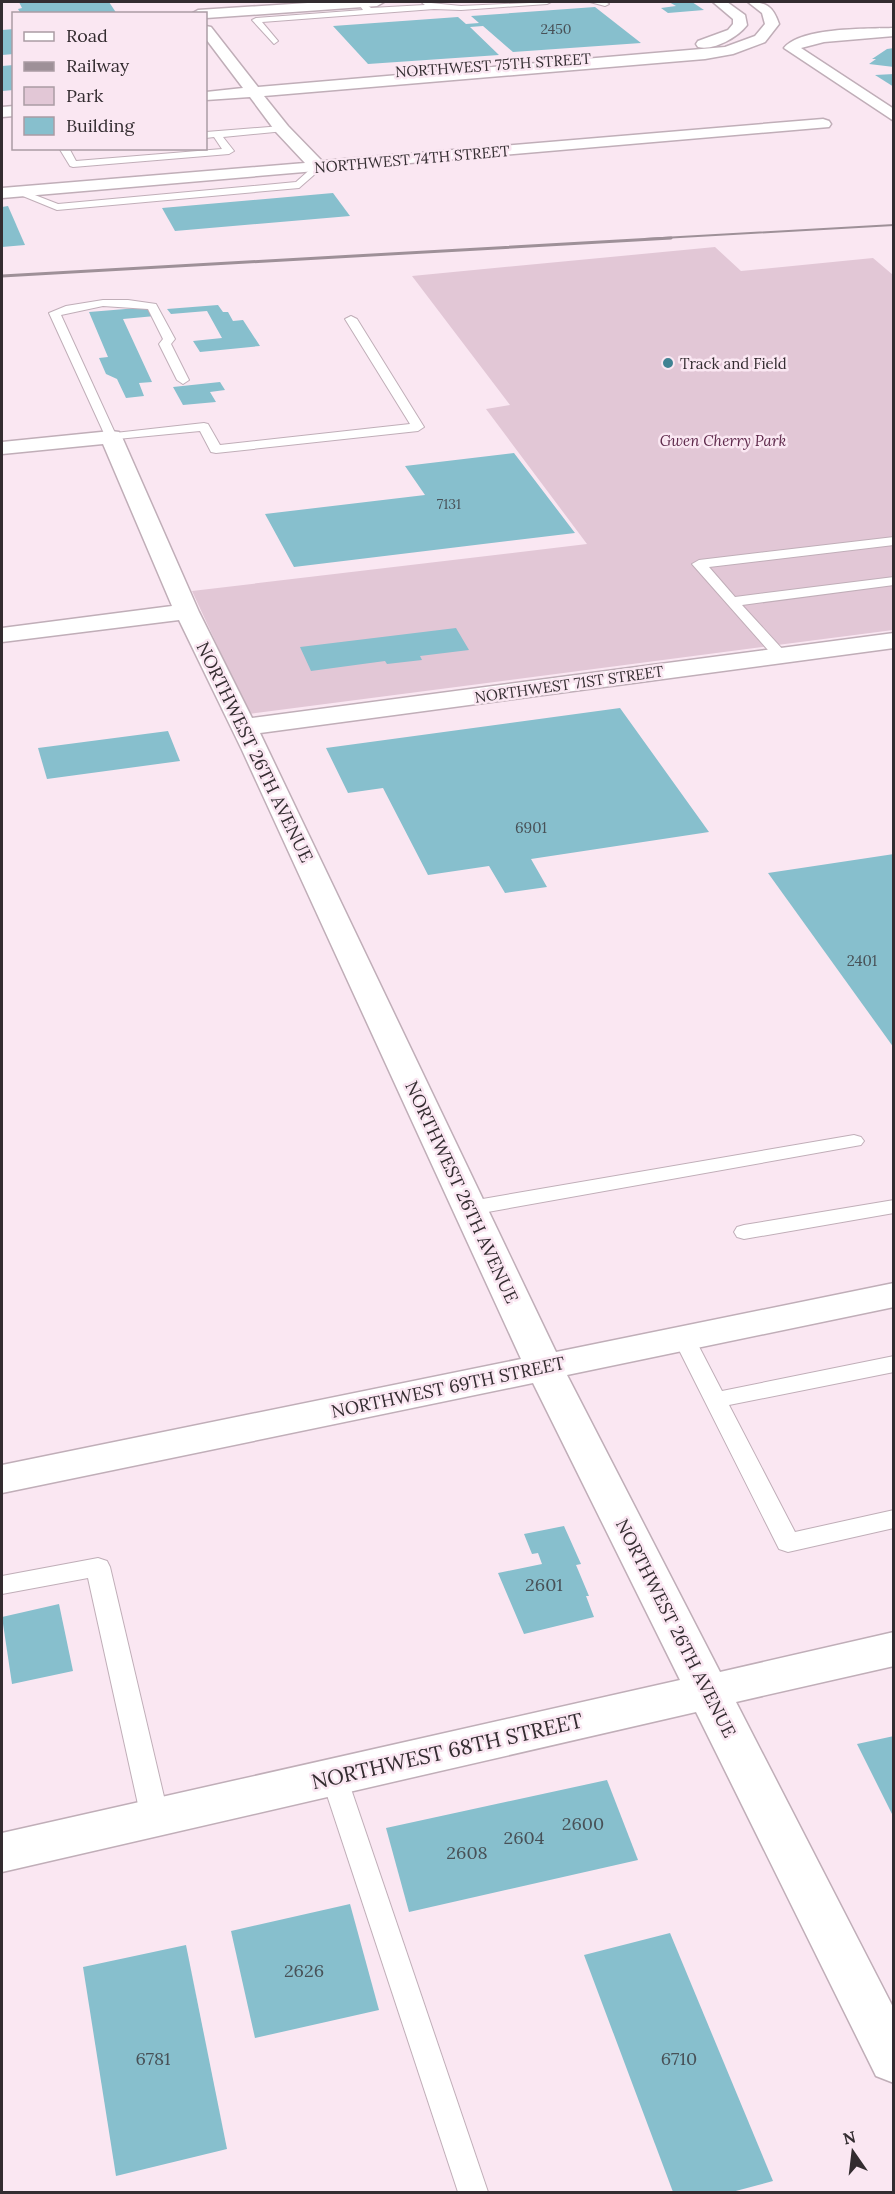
<svg xmlns="http://www.w3.org/2000/svg" width="895" height="2194" font-family="Lora,serif">
<style>
.green{fill:#e2c7d6}
.building{fill:#87bfcd}
.lines{fill:none;stroke-linecap:round;stroke-linejoin:round}
.service-casing{stroke:#c0aeb8;stroke-width:2}
.minor-casing{stroke:#c0aeb8;stroke-width:3}
.service{fill:#fff;fill-rule:evenodd}
.minor{fill:#fff;fill-rule:evenodd}
.rail-far1{stroke:#9e9098;stroke-width:2}
.rail{stroke:#9e9098;stroke-width:3}
.poi-dot{fill:#408393;stroke:#fae7f2;stroke-width:2}
.labels{text-anchor:middle;dominant-baseline:central;stroke-width:5;stroke-linejoin:round;paint-order:stroke}
.far-number-label{font-size:14px;fill:#485157}
.far-street-label{font-size:15px;fill:#332c30;stroke:#fae7f2}
.far-poi-label{font-size:15px;fill:#332c30;stroke:#fae7f2;text-anchor:start}
.far-park-label{font-size:15px;font-style:italic;fill:#5d284a;stroke:#fae7f2}
.number-label{font-size:15px;fill:#485157}
.street-label{font-size:18px;fill:#332c30;stroke:#fae7f2}
.near-number-label{font-size:18px;fill:#485157}
.near-street-label{font-size:21px;fill:#332c30;stroke:#fae7f2}
</style>
<rect width="100%" height="100%" fill="#fae7f2"/>
<polygon class="green" points="715,247 741,271 873,258 893,275 893,630 249,714 192,591 587,544 486,409 510,405 412,276"/>
<g class="building">
<polygon points="19,2 109,2 117,14 21,14 18,9 22,8"/>
<polygon points="669,2 692,2 704,10 668,13 661,8 676,6"/>
<polygon points="595,7 641,43 513,52 483,26 470,27 499,55 368,64 333,26 458,17 466,24 479,23 471,16"/>
<polygon points="14,29 14,54 2,55 2,30"/>
<polygon points="894,48 894,67 869,64 876,59 872,59 887,49"/>
<polygon points="14,65 14,90 2,91 2,66"/>
<polygon points="894,74 894,87 875,75"/>
<polygon points="333,193 350,216 175,231 162,208"/>
<polygon points="8,206 25,245 2,247 2,207"/>
<polygon points="218,305 223,312 228,312 233,321 243,320 260,346 200,352 193,341 222,338 207,311 171,314 167,309"/>
<polygon points="150,307 155,316 123,319 152,382 139,383 144,396 126,398 117,379 106,374 99,358 108,357 89,312"/>
<polygon points="220,382 225,390 210,392 216,402 183,405 173,387"/>
<polygon points="514,453 575,533 294,567 265,514 425,495 405,466"/>
<polygon points="456,628 469,650 420,656 422,660 387,664 385,661 311,671 300,647"/>
<polygon points="620,708 709,832 531,859 547,887 505,893 489,866 428,875 383,788 348,793 326,748"/>
<polygon points="168,731 180,761 47,779 38,748"/>
<polygon points="894,854 894,1048 768,873"/>
<polygon points="564,1526 581,1564 576,1565 589,1596 586,1596 594,1617 524,1634 498,1573 542,1564 538,1553 532,1554 524,1534"/>
<polygon points="59,1604 73,1671 12,1684 2,1617"/>
<polygon points="894,1736 894,1818 857,1744"/>
<polygon points="607,1780 638,1860 409,1912 386,1828"/>
<polygon points="350,1904 379,2010 255,2038 231,1931"/>
<polygon points="670,1933 773,2181 732,2192 673,2192 584,1955"/>
<polygon points="186,1945 227,2149 116,2176 83,1967"/>
</g>
<g class="lines">
<defs>
<g id="service">
<polygon points="357,2 363,2 371,8 425,5 421,2 461,6 551,2 547,4 461,10 434,9 262,22 278,41 274,44 252,20 256,18 363,10"/>
<polygon points="590,2 605,2 609,4 605,6"/>
<polygon points="282,126 287,129 285,131 223,137 234,151 229,154 73,167 70,166 59,148 69,148 76,161 222,149 214,137 206,138 206,132"/>
<polygon points="315,165 323,167 299,188 57,210 13,192 22,190 58,204 296,182"/>
<polygon points="103,300 128,300 156,304 175,339 171,344 189,380 183,384 177,380 159,344 163,339 148,309 103,306 61,315 115,433 204,423 208,424 220,445 410,424 345,319 351,316 357,319 424,427 418,431 216,453 211,452 200,431 107,440 49,313 66,306"/>
<polygon points="894,537 894,545 709,567 735,597 894,577 894,585 742,605 785,652 787,655 780,659 775,658 692,564 699,560"/>
<polygon points="854,1135 861,1137 864,1141 861,1145 471,1215 464,1213 461,1208 464,1203 471,1201"/>
<polygon points="894,1200 894,1213 744,1239 737,1237 734,1232 737,1227 744,1225"/>
<polygon points="684,1331 692,1333 722,1391 894,1356 894,1372 729,1405 795,1532 894,1510 894,1528 788,1552 779,1549 673,1338 676,1333"/>
<polygon points="98,1558 107,1561 110,1567 169,1818 165,1826 155,1829 145,1826 141,1818 88,1578 2,1594 2,1576"/>
<polygon points="334,1766 343,1769 347,1777 488,2192 458,2192 321,1777 325,1769"/>
</g>
<g id="minor">
<polygon points="323,2 384,2 377,6 206,18 206,14 191,14 198,10"/>
<path d="M713,2h14l18,13 2,10c-9,12 -33,26 -49,22l-2,-3 2,-3 30,-11 5,-6v-5z"/>
<path d="M748,2c18,0 25,4 31,22l-14,18 -32,12 -28,5 -441,37 24,30 34,35 501,-42 6,2 2,3 -2,3 -827,71v-10l303,-25 -29,-31 -26,-35 -44,3v-8l37,-4 -37,-49v-13l5,1 47,60 467,-40 30,-11 10,-12 -3,-11z"/>
<path d="M894,28v8l-70,6 -23,6 93,61v12l-110,-73c17,-21 83,-19 110,-20z"/>
<polygon points="14,106 14,116 2,117 2,107"/>
<polygon points="111,431 119,432 122,437 199,612 252,718 894,633 894,648 260,733 556,1352 894,1283 894,1307 567,1375 720,1672 894,1632 894,1666 736,1702 894,2009 894,2083 876,2076 696,1712 2,1872 2,1833 680,1680 533,1383 2,1493 2,1465 521,1359 242,750 179,620 2,642 2,628 172,606 103,444 2,454 2,442"/>
</g>
</defs>
<use href="#service" class="service-casing"/>
<use href="#minor" class="minor-casing"/>
<use href="#service" class="service"/>
<use href="#minor" class="minor"/>
<polyline class="rail-far1" points="645,239 894,225"/>
<polyline class="rail" points="2,276 671,238"/>
</g>
<circle class="poi-dot" cx="668" cy="363" r="6"/>
<g class="labels">
<g class="far-number-label">
<text x="556" y="29">2450</text>
<text x="449" y="504">7131</text>
</g>
<g class="far-street-label">
<text transform="translate(493 65) rotate(-4)">NORTHWEST 75TH STREET</text>
<text transform="translate(412 159) rotate(-5)">NORTHWEST 74TH STREET</text>
<text transform="translate(569 684) rotate(-8)">NORTHWEST 71ST STREET</text>
</g>
<g class="far-poi-label">
<text x="680" y="363">Track and Field</text>
</g>
<g class="far-park-label">
<text x="723" y="440">Gwen Cherry Park</text>
</g>
<g class="number-label">
<text x="531" y="827">6901</text>
<text x="862" y="960">2401</text>
</g>
<g class="street-label">
<text transform="translate(255 752) rotate(64)">NORTHWEST 26TH AVENUE</text>
<text transform="translate(462 1192) rotate(65)">NORTHWEST 26TH AVENUE</text>
<text transform="translate(448 1387) rotate(-12)">NORTHWEST 69TH STREET</text>
<text transform="translate(676 1628) rotate(63)">NORTHWEST 26TH AVENUE</text>
</g>
<g class="near-number-label">
<text x="544" y="1584">2601</text>
<text x="583" y="1823">2600</text>
<text x="524" y="1837">2604</text>
<text x="467" y="1852">2608</text>
<text x="304" y="1970">2626</text>
<text x="153" y="2058">6781</text>
<text x="679" y="2058">6710</text>
</g>
<g class="near-street-label">
<text transform="translate(447 1751) rotate(-13)">NORTHWEST 68TH STREET</text>
</g>
</g>
<rect width="895" height="2194" fill="none" stroke="#332c30" stroke-width="6"/>
<rect x="12" y="12" width="195" height="138" fill="#fae7f2" stroke="#aa9ca4" stroke-width="1.5"/>
<rect x="24" y="32" width="30" height="9" fill="#ffffff" stroke="#aa9ca4" stroke-width="1.5"/>
<text x="66" y="42" font-size="18" fill="#332c30">Road</text>
<rect x="24" y="62" width="30" height="9" fill="#9e9098" stroke="#aa9ca4" stroke-width="1.5"/>
<text x="66" y="72" font-size="18" fill="#332c30">Railway</text>
<rect x="24" y="87" width="30" height="18" fill="#e2c7d6" stroke="#aa9ca4" stroke-width="1.5"/>
<text x="66" y="102" font-size="18" fill="#332c30">Park</text>
<rect x="24" y="117" width="30" height="18" fill="#87bfcd" stroke="#aa9ca4" stroke-width="1.5"/>
<text x="66" y="132" font-size="18" fill="#332c30">Building</text>
<g transform="translate(853 2152) rotate(346)" stroke="#fae7f2" stroke-width="4.5" paint-order="stroke">
<path d="M0-4.5L10 22L0 15L-10 22Z" fill="#332c30"/>
<text y="-9" font-size="16" font-weight="bold" text-anchor="middle" fill="#332c30">N</text>
</g>
</svg>
